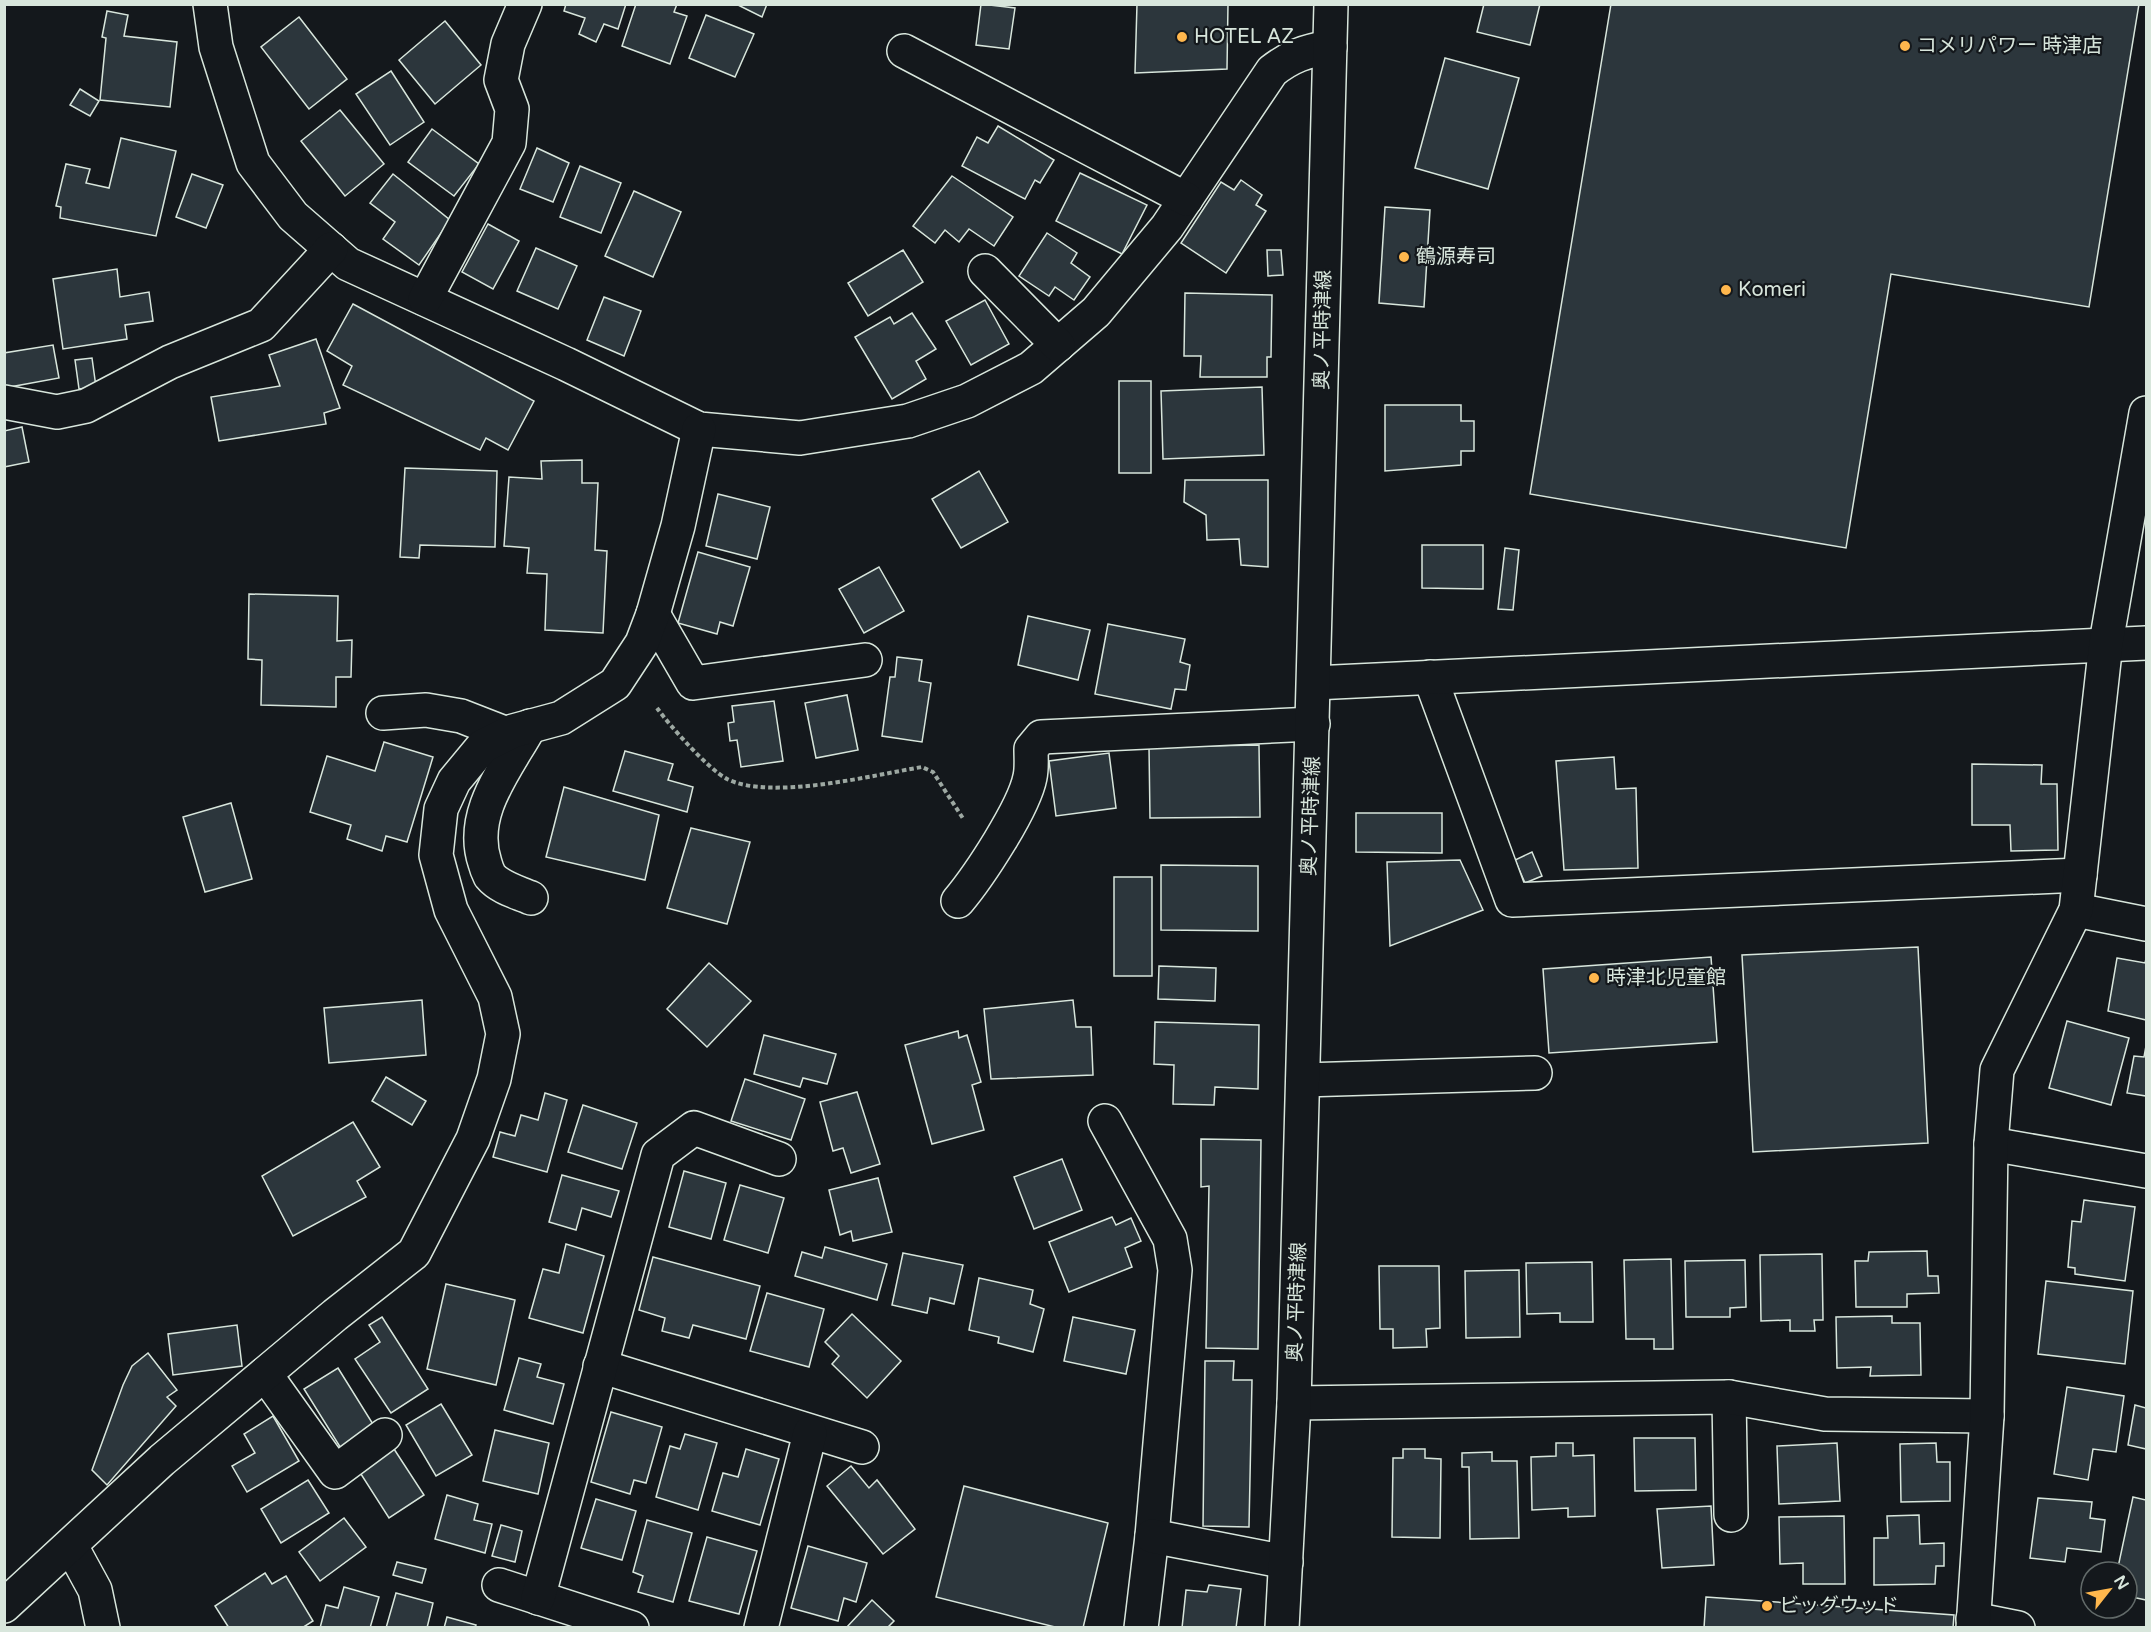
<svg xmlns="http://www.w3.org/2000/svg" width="2151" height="1632" font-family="'Varela Round','Noto Sans JP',sans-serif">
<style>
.building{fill:#2c363c;stroke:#d8e6dc;stroke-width:1.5}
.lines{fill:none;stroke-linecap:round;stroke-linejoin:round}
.minor-casing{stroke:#d8e6dc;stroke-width:36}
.major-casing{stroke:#d8e6dc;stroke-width:36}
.path{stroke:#9da8a2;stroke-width:4;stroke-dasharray:4.5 3;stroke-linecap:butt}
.minor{stroke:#14181c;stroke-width:33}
.major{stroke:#14181c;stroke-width:33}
.poi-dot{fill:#ffb74d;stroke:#14181c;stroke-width:2}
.labels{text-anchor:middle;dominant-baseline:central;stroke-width:4.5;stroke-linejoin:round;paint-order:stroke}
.poi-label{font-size:20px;fill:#d8e6dc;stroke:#14181c;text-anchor:start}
.street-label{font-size:20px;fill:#d8e6dc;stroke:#14181c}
</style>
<rect width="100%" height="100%" fill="#14181c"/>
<g class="building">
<polygon points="566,4 626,4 618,29 604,24 596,42 579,34 585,18 564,11"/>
<polygon points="636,4 677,4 674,12 687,16 670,64 622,46"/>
<polygon points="736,4 767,4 762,17"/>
<polygon points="981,4 1015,8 1009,49 976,45"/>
<polygon points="1137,4 1228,4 1227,69 1135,73"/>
<polygon points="1484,4 1540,4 1530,45 1477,32"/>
<polygon points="1611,4 2139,4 2089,307 1891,274 1846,548 1530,494"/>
<polygon points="107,11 128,15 124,36 177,42 170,107 100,100 106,38 102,37"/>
<polygon points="706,15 754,34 735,77 689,58"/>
<polygon points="299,17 347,79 309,109 261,47"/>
<polygon points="445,21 481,65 435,104 399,60"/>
<polygon points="1445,58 1519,78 1488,189 1415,168"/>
<polygon points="391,71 424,122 390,145 356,94"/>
<polygon points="80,89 99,101 90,116 70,105"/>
<polygon points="340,110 384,164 345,196 301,141"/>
<polygon points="998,126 1054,160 1040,183 1035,180 1025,199 962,166 977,137 988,143"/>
<polygon points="432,129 479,164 454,196 408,162"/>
<polygon points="121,138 176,151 156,236 60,218 61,207 56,206 66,164 90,169 86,183 109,188"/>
<polygon points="537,148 569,163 553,202 520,189"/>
<polygon points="580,166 621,183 601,233 560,217"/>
<polygon points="1080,173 1147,205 1122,254 1056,221"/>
<polygon points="192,174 223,185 206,228 176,217"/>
<polygon points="393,174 450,220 419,265 383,239 395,222 370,203"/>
<polygon points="952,176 1013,217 994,246 969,229 959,242 945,230 935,243 913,226"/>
<polygon points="1241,180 1262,195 1256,205 1266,211 1226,273 1181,243 1221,182 1234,190"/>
<polygon points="634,191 681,212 653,277 605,256"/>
<polygon points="1385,207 1430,210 1424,307 1379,303"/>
<polygon points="488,224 519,241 493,289 462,272"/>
<polygon points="1047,233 1077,253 1071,263 1090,277 1074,300 1055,287 1049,296 1019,276"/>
<polygon points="536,248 577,266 558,309 517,291"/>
<polygon points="903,250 923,282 868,316 848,283"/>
<polygon points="1267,250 1281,250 1283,275 1268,276"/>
<polygon points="117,269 120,297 149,292 153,321 125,325 127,339 63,349 53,279"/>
<polygon points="1185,293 1272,295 1271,357 1267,357 1267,377 1200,377 1201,356 1184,356"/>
<polygon points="604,297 641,311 624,356 587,340"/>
<polygon points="985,300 1009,344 971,365 946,321"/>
<polygon points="353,304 534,401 508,450 486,438 480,450 343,385 352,366 327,351"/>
<polygon points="912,313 936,349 916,361 926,379 892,399 855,337 890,317 894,324"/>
<polygon points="316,339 340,408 324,413 326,424 219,441 211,397 280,386 269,355"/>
<polygon points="53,345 59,378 4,388 4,353"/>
<polygon points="92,358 96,387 79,389 75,360"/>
<rect x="1119" y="381" width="32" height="92"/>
<polygon points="1262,387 1264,455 1163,459 1161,391"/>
<polygon points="1385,405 1461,405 1461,421 1474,421 1474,451 1461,451 1461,465 1385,471"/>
<polygon points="22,427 29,462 4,467 4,431"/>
<polygon points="582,460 582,483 598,483 595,550 607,551 603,633 545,630 547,574 527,573 529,548 504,546 509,477 542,479 541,461"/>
<polygon points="405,468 497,471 495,547 420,545 419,558 400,557"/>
<polygon points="979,471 1008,522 961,548 932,499"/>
<polygon points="1185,480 1268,480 1268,567 1241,565 1239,539 1207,540 1206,515 1184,502"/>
<polygon points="718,494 770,507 757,559 706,546"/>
<polygon points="1422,545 1483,545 1483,589 1422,588"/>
<polygon points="1505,548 1519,550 1513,610 1498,609"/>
<polygon points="698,552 750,567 733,626 720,622 717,634 678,623"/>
<polygon points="879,567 904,611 864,633 839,589"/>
<polygon points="249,594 338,596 337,641 352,640 351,677 336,677 336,707 261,705 262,660 248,659"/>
<polygon points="1028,616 1090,630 1078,680 1018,665"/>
<polygon points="1108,624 1185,639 1180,662 1190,665 1186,690 1175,689 1171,709 1095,694"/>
<polygon points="897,657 922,660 919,681 931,683 922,742 882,736 890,677 895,677"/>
<polygon points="847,695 858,750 816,758 805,703"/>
<polygon points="774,701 783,761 741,767 737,740 730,741 728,723 734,722 732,706"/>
<polygon points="384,742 433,757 407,842 386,836 382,851 347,839 351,825 310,812 327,756 375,771"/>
<polygon points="1259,745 1260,817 1150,818 1149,747"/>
<polygon points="625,751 673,764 668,780 693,787 687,812 613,791"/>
<polygon points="1109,753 1116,808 1056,816 1049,761"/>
<polygon points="1614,757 1616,789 1636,788 1638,868 1564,870 1556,761"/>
<polygon points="1972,764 2042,765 2041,784 2057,784 2058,850 2011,851 2010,825 1972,825"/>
<polygon points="564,787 659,815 645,880 546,857"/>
<polygon points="231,803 252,879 205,892 183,817"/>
<polygon points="1356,813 1442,813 1442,853 1356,852"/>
<polygon points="691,828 750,842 727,924 667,908"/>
<polygon points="1532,852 1542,876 1525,883 1515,860"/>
<polygon points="1460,860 1483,910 1390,946 1387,862"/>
<polygon points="1161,865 1258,866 1258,931 1161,930"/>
<rect x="1114" y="877" width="38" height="99"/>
<polygon points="1918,947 1928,1143 1753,1152 1742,955"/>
<polygon points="1711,957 1717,1042 1549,1053 1543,969"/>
<polygon points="2117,958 2145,963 2146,959 2146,1020 2108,1011"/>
<polygon points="709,963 751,1001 707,1047 667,1009"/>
<polygon points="1159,966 1216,968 1215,1001 1158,999"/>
<polygon points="422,1000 426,1055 329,1063 324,1008"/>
<polygon points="1073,1000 1076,1027 1091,1027 1093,1075 991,1079 984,1009"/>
<polygon points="2067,1021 2129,1038 2111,1105 2049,1088"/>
<polygon points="1155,1022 1259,1025 1258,1089 1215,1087 1214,1105 1173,1104 1174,1065 1154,1064"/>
<polygon points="958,1031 959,1038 967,1035 981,1082 972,1085 984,1130 932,1144 905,1045"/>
<polygon points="764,1035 836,1054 827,1084 803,1078 800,1087 754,1074"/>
<polygon points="2146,1046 2146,1096 2127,1093 2134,1056 2144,1057"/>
<polygon points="386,1077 426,1101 412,1125 372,1101"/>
<polygon points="745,1079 805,1099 791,1140 731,1121"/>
<polygon points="857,1092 880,1164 851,1173 843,1148 833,1151 820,1102"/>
<polygon points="545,1093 567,1100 547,1172 493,1157 500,1132 515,1136 521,1115 538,1120"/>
<polygon points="583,1105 637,1123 622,1169 568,1152"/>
<polygon points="353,1122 380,1167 357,1181 366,1197 293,1236 262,1176"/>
<polygon points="1201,1139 1261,1140 1258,1349 1206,1348 1209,1186 1201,1187"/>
<polygon points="1062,1159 1082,1210 1034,1229 1014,1177"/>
<polygon points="684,1171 726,1183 711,1239 669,1227"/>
<polygon points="562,1175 619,1191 611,1217 582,1208 576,1230 549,1222"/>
<polygon points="878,1178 892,1232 853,1241 851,1231 840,1235 829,1190"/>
<polygon points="740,1185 784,1198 768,1253 724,1240"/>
<polygon points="2084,1200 2135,1207 2125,1281 2075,1274 2075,1268 2068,1267 2072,1221 2081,1222"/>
<polygon points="1112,1217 1116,1225 1131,1218 1141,1241 1125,1248 1132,1267 1069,1292 1049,1242"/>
<polygon points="566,1244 604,1256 583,1333 529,1318 543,1269 559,1273"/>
<polygon points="825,1247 887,1264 877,1300 795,1276 802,1252 822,1258"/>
<polygon points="1927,1251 1928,1276 1938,1276 1939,1293 1907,1294 1907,1307 1856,1307 1855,1261 1868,1261 1869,1252"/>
<polygon points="903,1253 963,1265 954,1304 930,1298 927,1313 892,1305"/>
<polygon points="1822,1254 1823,1320 1814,1320 1815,1331 1790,1331 1790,1320 1761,1321 1760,1255"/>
<polygon points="653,1257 760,1286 746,1339 693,1325 689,1338 662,1331 665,1318 639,1310"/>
<polygon points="1671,1259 1673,1349 1654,1349 1654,1339 1626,1339 1624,1260"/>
<polygon points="1745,1260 1746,1307 1730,1308 1730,1317 1686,1317 1685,1261"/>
<polygon points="1592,1262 1593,1322 1560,1322 1560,1313 1527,1314 1526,1263"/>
<polygon points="1379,1266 1439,1266 1440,1328 1426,1329 1427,1347 1393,1348 1393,1329 1380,1329"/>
<polygon points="1519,1270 1520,1337 1466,1338 1465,1271"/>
<polygon points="979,1278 1033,1290 1030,1304 1044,1309 1033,1352 998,1343 999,1337 969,1330"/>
<polygon points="2046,1281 2133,1291 2125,1364 2038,1354"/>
<polygon points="446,1284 515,1300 496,1385 427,1369"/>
<polygon points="767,1293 824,1309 809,1367 750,1351"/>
<polygon points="852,1314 901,1361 867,1398 832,1364 839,1356 825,1342"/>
<polygon points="1892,1316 1892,1323 1920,1323 1921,1375 1870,1376 1871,1367 1837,1368 1836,1317"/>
<polygon points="382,1317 428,1389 391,1413 355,1359 380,1342 369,1325"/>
<polygon points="1073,1317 1135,1330 1126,1374 1064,1361"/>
<polygon points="237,1325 242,1366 173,1375 168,1334"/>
<polygon points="148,1353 177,1390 167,1397 176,1406 107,1485 92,1470 123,1385 132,1366"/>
<polygon points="519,1358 541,1364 537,1377 564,1384 553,1424 504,1410"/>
<polygon points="1205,1361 1234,1361 1233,1380 1252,1380 1249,1527 1203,1526"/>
<polygon points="338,1368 376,1429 342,1450 304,1389"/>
<polygon points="2067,1387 2124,1396 2116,1452 2093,1449 2088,1480 2054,1474"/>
<polygon points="441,1404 472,1455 436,1476 406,1425"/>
<polygon points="2135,1405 2146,1408 2146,1449 2128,1445"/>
<polygon points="611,1412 662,1427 646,1483 634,1480 630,1494 591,1482"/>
<polygon points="273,1416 299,1461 247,1492 232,1466 255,1453 244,1434"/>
<polygon points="495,1430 549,1443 538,1494 483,1481"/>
<polygon points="685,1434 717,1443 698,1510 656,1497 670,1446 680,1449"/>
<polygon points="1634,1438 1695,1438 1696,1490 1635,1491"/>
<polygon points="1556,1443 1573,1443 1573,1456 1594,1455 1595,1516 1568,1517 1568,1508 1532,1510 1531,1457 1556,1456"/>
<polygon points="1837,1443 1840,1501 1779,1504 1777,1446"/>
<polygon points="1936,1443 1937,1462 1950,1462 1950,1501 1901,1502 1900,1444"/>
<polygon points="394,1449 424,1495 389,1518 359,1471"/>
<polygon points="746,1449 779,1459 760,1525 712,1511 723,1473 738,1477"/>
<polygon points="1403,1449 1425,1449 1425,1458 1441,1459 1440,1538 1392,1537 1393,1458 1403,1458"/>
<polygon points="1492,1452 1492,1461 1517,1461 1519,1538 1470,1539 1469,1467 1462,1467 1462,1453"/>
<polygon points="851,1466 869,1488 877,1480 915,1529 883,1554 827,1486"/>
<polygon points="308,1480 329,1513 281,1543 261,1509"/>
<polygon points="964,1486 1108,1523 1083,1628 1059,1628 936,1597"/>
<polygon points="447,1495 478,1504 474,1520 492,1524 485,1553 435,1539"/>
<polygon points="2133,1497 2146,1500 2146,1600 2127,1596 2127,1572 2117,1572"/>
<polygon points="2038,1498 2092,1502 2090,1518 2105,1520 2101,1552 2067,1548 2065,1562 2030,1558"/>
<polygon points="596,1499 636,1511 622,1560 581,1548"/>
<polygon points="1711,1506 1714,1565 1662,1568 1657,1509"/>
<polygon points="1919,1515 1920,1544 1944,1543 1944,1566 1936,1566 1935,1584 1874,1585 1874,1538 1888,1538 1887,1516"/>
<polygon points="1844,1516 1845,1584 1803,1584 1803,1563 1780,1564 1779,1517"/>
<polygon points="344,1518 366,1547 320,1581 299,1552"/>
<polygon points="647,1520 692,1533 673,1602 638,1592 643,1576 633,1572"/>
<polygon points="501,1525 522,1531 515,1562 492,1556"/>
<polygon points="707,1537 757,1551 739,1614 689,1601"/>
<polygon points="808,1546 867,1563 856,1602 844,1598 838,1621 791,1608"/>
<polygon points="397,1562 426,1569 422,1583 393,1575"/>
<polygon points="265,1573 272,1584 286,1576 313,1621 302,1628 229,1628 215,1606"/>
<polygon points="1209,1585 1241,1589 1236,1628 1182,1628 1186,1590 1207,1592"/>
<polygon points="344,1587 379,1597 370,1628 320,1628 326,1605 338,1608"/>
<polygon points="396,1593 433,1603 427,1628 386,1628"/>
<polygon points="1706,1597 1954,1615 1953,1628 1704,1628"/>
<polygon points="872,1600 894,1621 887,1628 846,1628"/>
<polygon points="447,1617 476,1625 475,1628 444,1628"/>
</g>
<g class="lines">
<defs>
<g id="minor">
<path d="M210,4l6,43 37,116 40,53 55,48 218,100 133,65 101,9 108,-17 59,-20 64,-33 65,-56 71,-85 105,-156c19,-15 34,-20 58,-24"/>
<polyline points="904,51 1186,199"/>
<polyline points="985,271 1058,345"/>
<polyline points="425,299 509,143 512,109 501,80 508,44 525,4"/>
<polyline points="4,402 57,412 86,406 170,362 261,325 331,249"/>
<polyline points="653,614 693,683 865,660"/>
<polyline points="1430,677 1512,900 2080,875"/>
<polyline points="1314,683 2146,643"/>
<polyline points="383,713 426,710 461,716 507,734"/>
<path d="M530,726c-23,42 -62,87 -45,137 1,4 3,9 5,13 10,12 27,16 41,22"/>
<path d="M958,901c21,-25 66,-93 72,-124 2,-9 1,-19 1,-28l10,-12 272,-13"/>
<polyline points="2076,910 2146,924"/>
<polyline points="1303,1080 1535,1073"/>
<polyline points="1105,1121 1170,1239 1175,1270 1152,1536 1141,1628"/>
<polyline points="1991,1144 2146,1171"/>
<polyline points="600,1366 862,1447"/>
<polyline points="265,1374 335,1472 385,1435"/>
<polyline points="1729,1397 1731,1515"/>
<polyline points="1294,1403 1729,1397 1825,1414 1987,1416"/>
<polyline points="1152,1536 1286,1562"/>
<polyline points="71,1546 95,1590 103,1628"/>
<polyline points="499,1585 632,1628"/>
<polyline points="538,1598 658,1155 694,1128 779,1159"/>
<polyline points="4,1606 162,1460 335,1315 414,1253 473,1139 494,1079 503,1034 495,997 451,910 436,855 441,809 454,781 483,746 513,731 561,718 615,684 642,643 653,614 678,526 699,429"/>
<polyline points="1973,1619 2018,1628"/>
<polyline points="761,1628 810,1433"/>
<polyline points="1973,1628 1987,1416 1991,1144 1997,1070 2076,910 2106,643 2146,413"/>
</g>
<polyline id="major" points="1282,1628 1294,1403 1331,4"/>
</defs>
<use href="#minor" class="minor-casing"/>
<use href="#major" class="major-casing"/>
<path class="path" d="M657,708c13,18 51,61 70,71 44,22 146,-4 195,-12l11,5 31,48"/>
<use href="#minor" class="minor"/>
<use href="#major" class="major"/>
</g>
<g class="poi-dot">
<circle cx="1182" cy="37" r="6"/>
<circle cx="1905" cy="46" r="6"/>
<circle cx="1404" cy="257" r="6"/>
<circle cx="1726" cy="290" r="6"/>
<circle cx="1594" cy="978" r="6"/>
<circle cx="1767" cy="1606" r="6"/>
</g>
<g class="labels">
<g class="poi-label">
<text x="1194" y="37">HOTEL AZ</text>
<text x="1917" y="46">コメリパワー 時津店</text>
<text x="1416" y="257">鶴源寿司</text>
<text x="1738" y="290">Komeri</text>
<text x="1606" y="978">時津北児童館</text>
<text x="1779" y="1606">ビッグウッド</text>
</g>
<g class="street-label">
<text transform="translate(1323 330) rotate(-89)">奥ノ平時津線</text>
<text transform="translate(1311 816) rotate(-88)">奥ノ平時津線</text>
<text transform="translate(1297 1302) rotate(-88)">奥ノ平時津線</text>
</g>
</g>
<rect width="2151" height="1632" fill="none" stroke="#d8e6dc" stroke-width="12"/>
<g transform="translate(2109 1590) rotate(59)"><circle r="28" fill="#14181c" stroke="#626a69" stroke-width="1.5"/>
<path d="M0-4.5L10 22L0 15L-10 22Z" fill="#ffb74d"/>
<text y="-9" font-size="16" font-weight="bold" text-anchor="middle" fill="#d8e6dc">N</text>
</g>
</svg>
